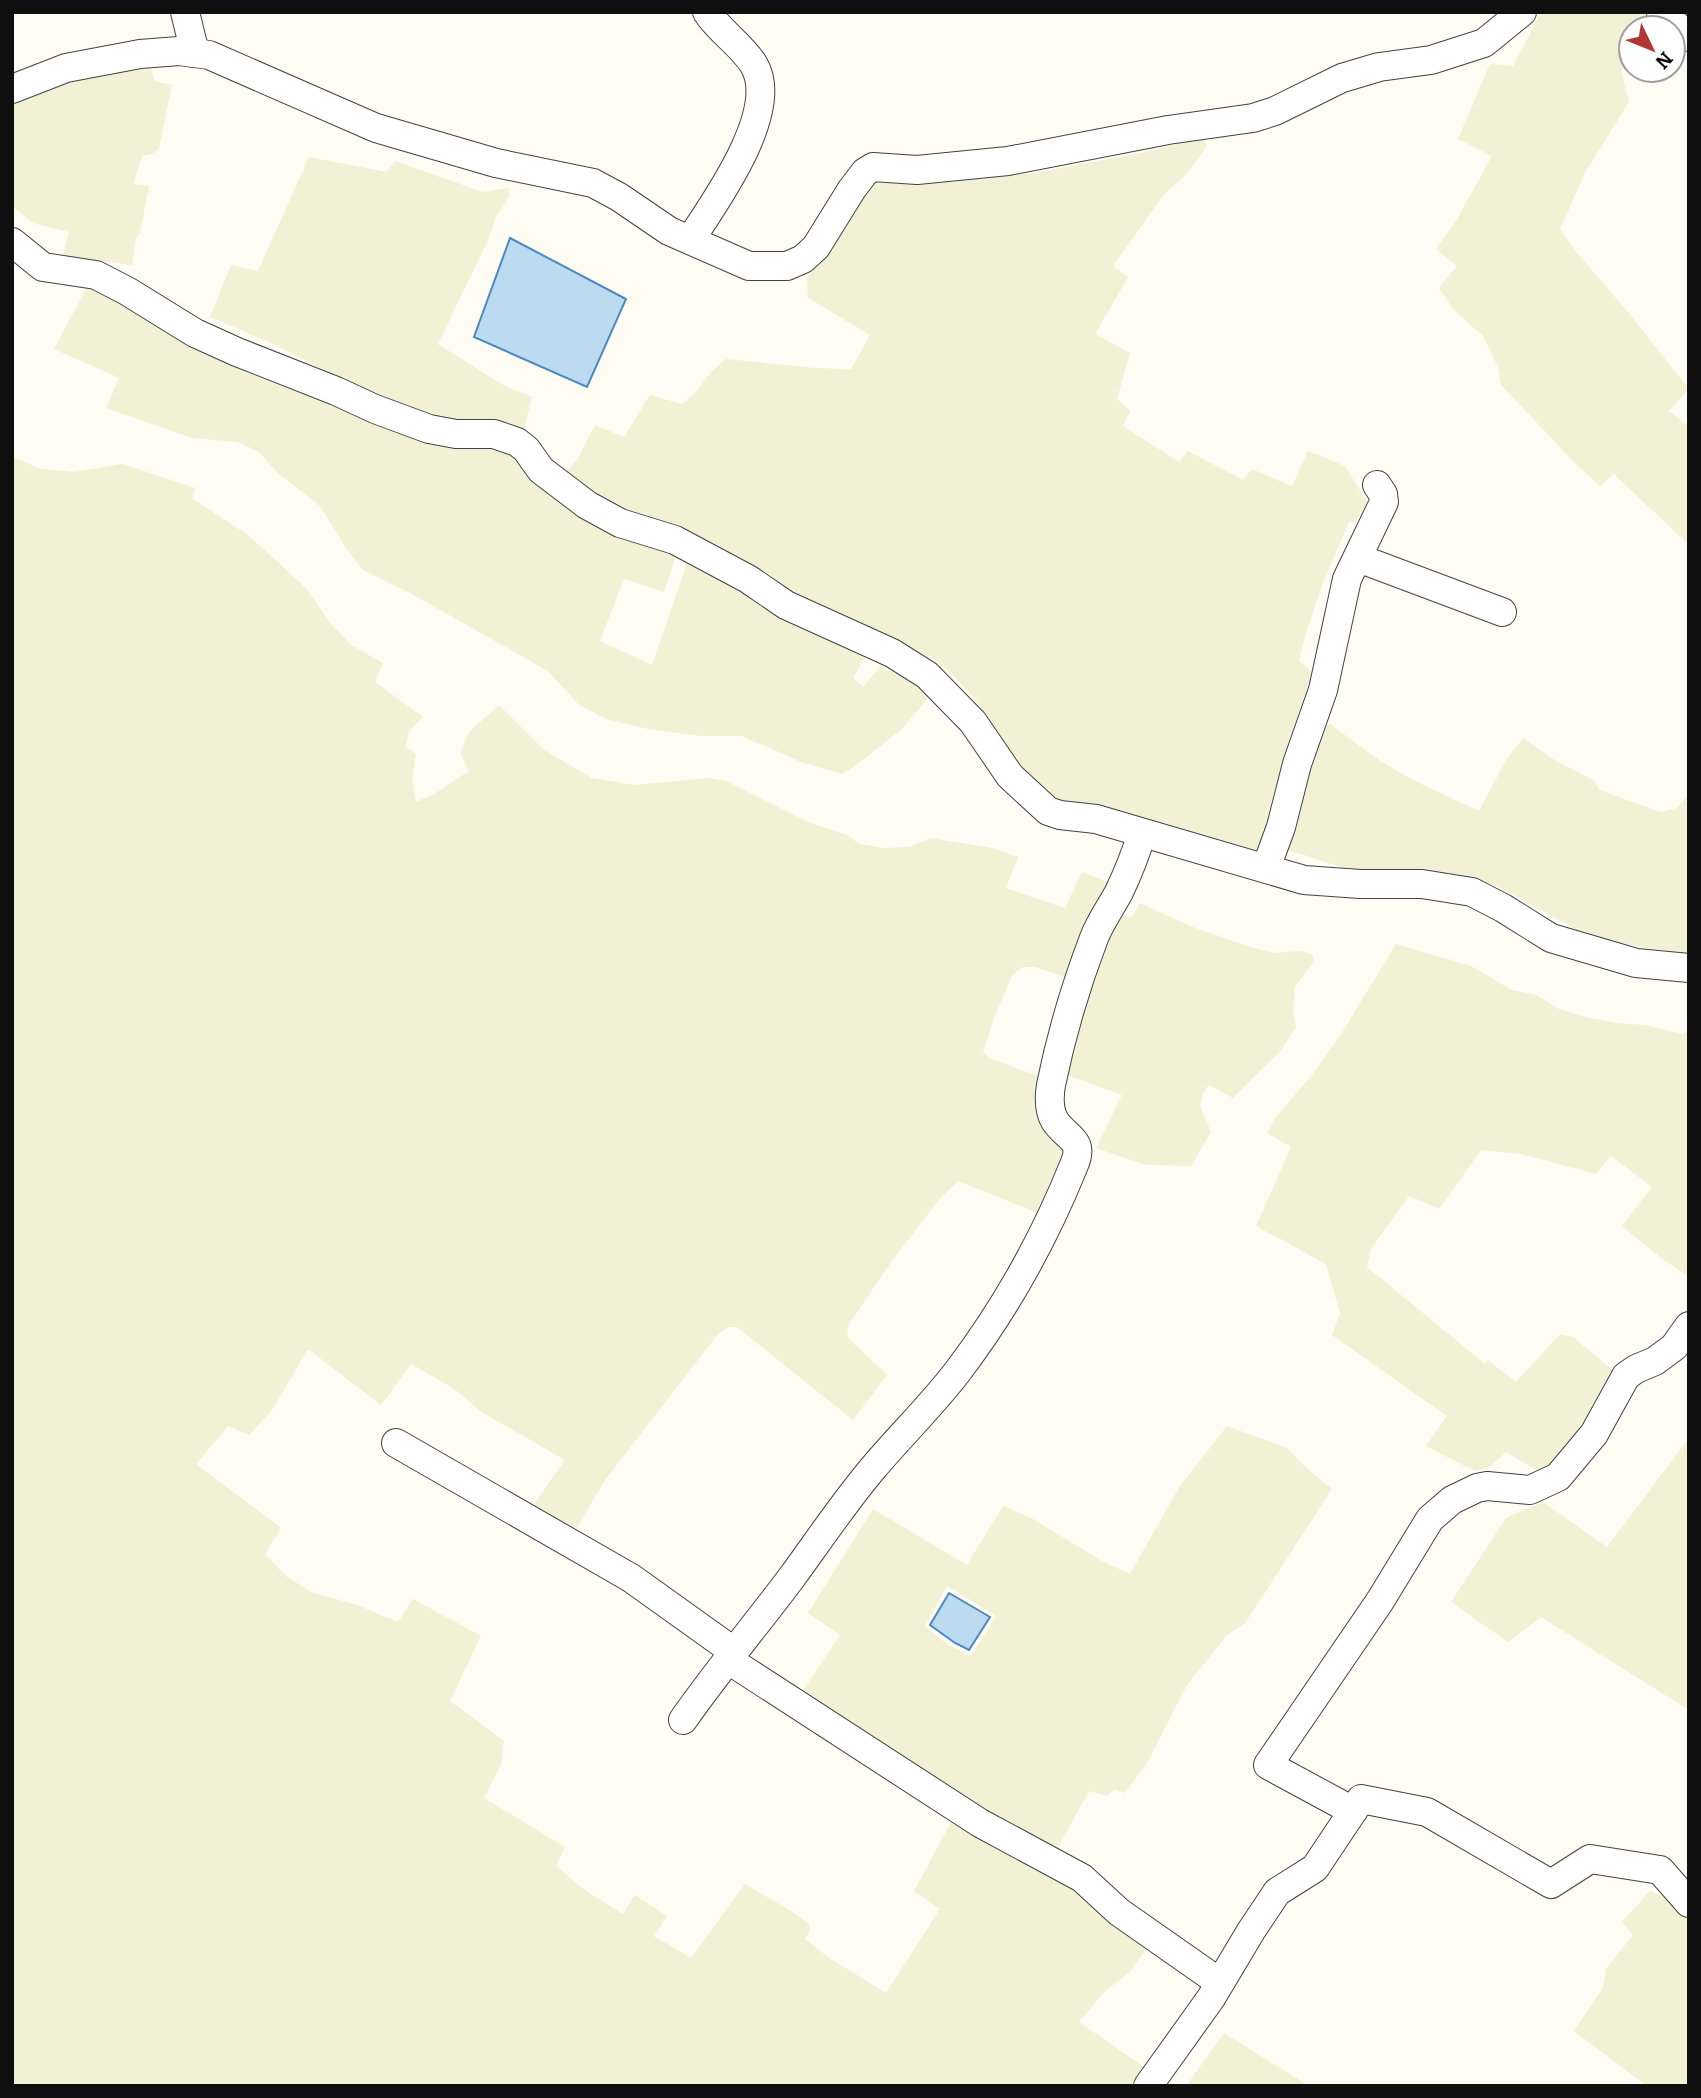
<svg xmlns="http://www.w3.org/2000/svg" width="1701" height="2098" font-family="Bitter,serif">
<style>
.farmland{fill:#f2f1d5;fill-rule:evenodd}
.water{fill:#bcdaf0;stroke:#4b8abf;stroke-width:2}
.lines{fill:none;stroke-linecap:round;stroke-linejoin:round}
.minor-casing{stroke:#424242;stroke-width:30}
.minor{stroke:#fff;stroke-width:28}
</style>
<rect width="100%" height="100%" fill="#fefcf3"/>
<g class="farmland">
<polygon points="1541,12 1642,12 1654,22 1650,28 1631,28 1631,56 1621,71 1629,102 1586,171 1560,229 1576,252 1627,311 1689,389 1669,411 1689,427 1689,545 1614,474 1600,486 1573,461 1501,385 1498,367 1483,336 1454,310 1439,288 1457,266 1436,249 1456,221 1492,156 1458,139 1490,64 1513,66"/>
<polygon points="150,65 154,81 172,85 159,148 152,154 142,156 133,184 149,186 140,233 136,239 132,265 63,256 69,232 33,223 12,206 12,98 59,81"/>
<polygon points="1203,137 1207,146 1190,170 1162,197 1113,266 1128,277 1095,334 1130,353 1117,399 1130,411 1123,426 1179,462 1188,451 1243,480 1252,469 1292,486 1308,451 1345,466 1367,502 1356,522 1349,522 1322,585 1306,633 1299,661 1318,677 1265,857 1160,823 1070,804 1051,795 1021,768 974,698 947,669 929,656 834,616 638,515 584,492 562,477 577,460 595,425 624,437 650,395 682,404 696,392 711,372 726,359 815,368 851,369 870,335 808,298 807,278 822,253 869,185 878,181 1029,174 1156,150"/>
<polygon points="309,157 387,172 395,161 483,192 508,188 510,196 496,217 489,238 438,344 501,384 532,397 523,432 471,424 398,408 269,342 210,317 231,265 258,271"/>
<polygon points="87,287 477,442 506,451 530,467 537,483 576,515 676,556 664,592 624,579 600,641 652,665 687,563 714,574 803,628 865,658 853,678 863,687 880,667 918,683 928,698 902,729 855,766 842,774 801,762 742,736 702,736 648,729 606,719 579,705 548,671 410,593 363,570 346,548 320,506 278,473 259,452 237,442 192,438 106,408 119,378 54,349"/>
<polygon points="12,457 41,469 74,472 123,464 195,488 193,499 248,535 307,589 330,623 351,645 383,663 375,682 423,717 409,731 406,747 416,754 412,780 416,802 434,794 469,771 460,753 469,732 499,705 544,750 592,778 635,785 710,778 726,781 808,822 847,835 860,844 884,848 910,847 931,838 992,848 1018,857 1006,888 1065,908 1082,872 1111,883 1074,980 1035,967 1023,967 1013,974 996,1013 983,1052 989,1058 1043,1078 1039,1122 1046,1132 1064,1149 1065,1157 1038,1213 958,1181 941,1197 894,1258 849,1324 847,1337 887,1375 853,1420 737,1327 729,1327 718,1334 605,1480 571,1538 528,1513 565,1460 483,1413 453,1388 411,1364 381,1405 308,1349 272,1410 249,1435 228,1426 196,1464 281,1528 265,1554 286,1576 311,1592 357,1605 398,1622 413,1599 481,1636 450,1701 504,1741 501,1765 484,1798 565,1847 556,1866 586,1891 623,1914 635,1895 667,1916 654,1936 691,1958 745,1884 794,1913 809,1924 810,1931 805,1939 828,1957 886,1993 940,1909 914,1891 955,1815 1081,1887 1146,1950 1129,1973 1105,1991 1079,2022 1147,2069 1134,2086 12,2086"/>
<polygon points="1330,724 1379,760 1413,780 1479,811 1506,760 1523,738 1556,761 1595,781 1599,790 1661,812 1677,808 1689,794 1689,954 1648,949 1604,939 1577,930 1497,886 1449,874 1350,870 1282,848 1324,726"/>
<polygon points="1140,903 1190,926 1244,945 1273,953 1301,951 1312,954 1314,961 1295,987 1293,1011 1296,1027 1281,1050 1233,1098 1209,1085 1203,1093 1200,1106 1211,1132 1191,1166 1146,1165 1096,1148 1122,1095 1062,1073 1077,1020 1118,912 1131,918"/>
<polygon points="1396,944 1471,966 1512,990 1536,995 1559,1009 1585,1017 1617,1023 1645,1025 1683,1034 1689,1031 1689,1277 1661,1258 1622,1226 1652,1187 1611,1156 1596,1174 1521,1154 1481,1150 1439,1209 1409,1196 1371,1249 1367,1267 1485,1364 1488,1360 1516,1382 1560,1334 1573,1337 1617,1374 1606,1401 1546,1476 1506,1452 1490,1467 1475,1471 1426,1446 1447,1416 1332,1335 1340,1313 1326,1264 1256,1226 1291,1147 1267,1133 1275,1118 1312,1075 1343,1031"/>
<path d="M1227,1426l60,22 17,18 28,23 -87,134 -18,12 -40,50 -40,78 -22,30 -11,-4 -7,7 -18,-5 -34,62 -255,-158 40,-60 -32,-22 65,-104 94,56 36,-59 30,13 69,42 28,13 50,-88zM947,1586l49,30 -25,40 -24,-12 -22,-18z"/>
<polygon points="1689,1438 1689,1710 1541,1617 1508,1642 1451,1602 1506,1518 1543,1502 1607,1547"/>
<polygon points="1650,1891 1689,1908 1689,2086 1647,2086 1574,2031 1603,1988 1606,1969 1633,1935 1622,1922"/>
<polygon points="1224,2033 1293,2076 1308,2086 1186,2086"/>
</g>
<g class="water">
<polygon points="510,238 626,299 587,387 474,337"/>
<polygon points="949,1593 990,1617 969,1650 955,1643 930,1625"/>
</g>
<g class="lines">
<defs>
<g id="minor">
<polyline points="185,12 195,53"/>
<polyline points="1661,12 1689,37"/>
<polyline points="12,89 66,68 140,54 179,51 209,55 376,128 496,163 593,183 619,197 669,231 749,266 787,266 803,259 816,247 852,189 865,172 873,167 917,170 1008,161 1168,130 1253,118 1275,111 1342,78 1379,67 1431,60 1484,43 1522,12"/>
<path d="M690,240c25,-38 91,-129 64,-175 -12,-20 -34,-33 -47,-53"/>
<polyline points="12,242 43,267 96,275 127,291 195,333 237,352 336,391 375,409 429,429 456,434 494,434 517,442 526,449 541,470 587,505 620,523 675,540 748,579 786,605 892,653 927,675 973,722 1010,776 1048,811 1060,815 1096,819 1304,880 1360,884 1422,884 1472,892 1503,908 1551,938 1636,963 1689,968"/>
<polyline points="1358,558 1502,612"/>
<polyline points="1266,868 1281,827 1297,764 1323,690 1347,579 1384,502 1383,494 1377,485"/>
<polyline points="396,1443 631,1578 733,1651"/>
<polyline points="727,1659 980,1823 1082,1878 1119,1912 1219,1982"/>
<path d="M683,1720c35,-50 73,-95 109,-143 27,-37 53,-76 82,-110 28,-33 58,-62 84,-96 47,-62 87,-134 116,-206 11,-26 -7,-26 -19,-44 -6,-10 -6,-24 -4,-36 10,-49 25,-100 43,-147 6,-16 17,-31 25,-46 9,-19 17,-39 23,-59"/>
<polyline points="1353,1811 1268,1765 1380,1601 1430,1519 1452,1500 1477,1488 1487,1486 1530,1490 1558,1477 1594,1434 1626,1376 1636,1369 1655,1361 1674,1347 1689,1326"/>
<polyline points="1148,2086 1211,1998 1251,1931 1277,1892 1315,1868 1361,1799 1427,1812 1551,1884 1590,1859 1660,1870 1689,1903"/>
</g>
</defs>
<use href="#minor" class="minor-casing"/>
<use href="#minor" class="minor"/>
</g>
<rect width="1701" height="2098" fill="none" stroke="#0f0f0f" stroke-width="28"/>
<g transform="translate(1652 49) rotate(133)"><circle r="33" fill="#ffffff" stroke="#9f9f9f" stroke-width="2"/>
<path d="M0-5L12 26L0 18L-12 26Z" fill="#b13735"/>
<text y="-10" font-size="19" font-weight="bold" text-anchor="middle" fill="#0f0f0f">N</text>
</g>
</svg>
